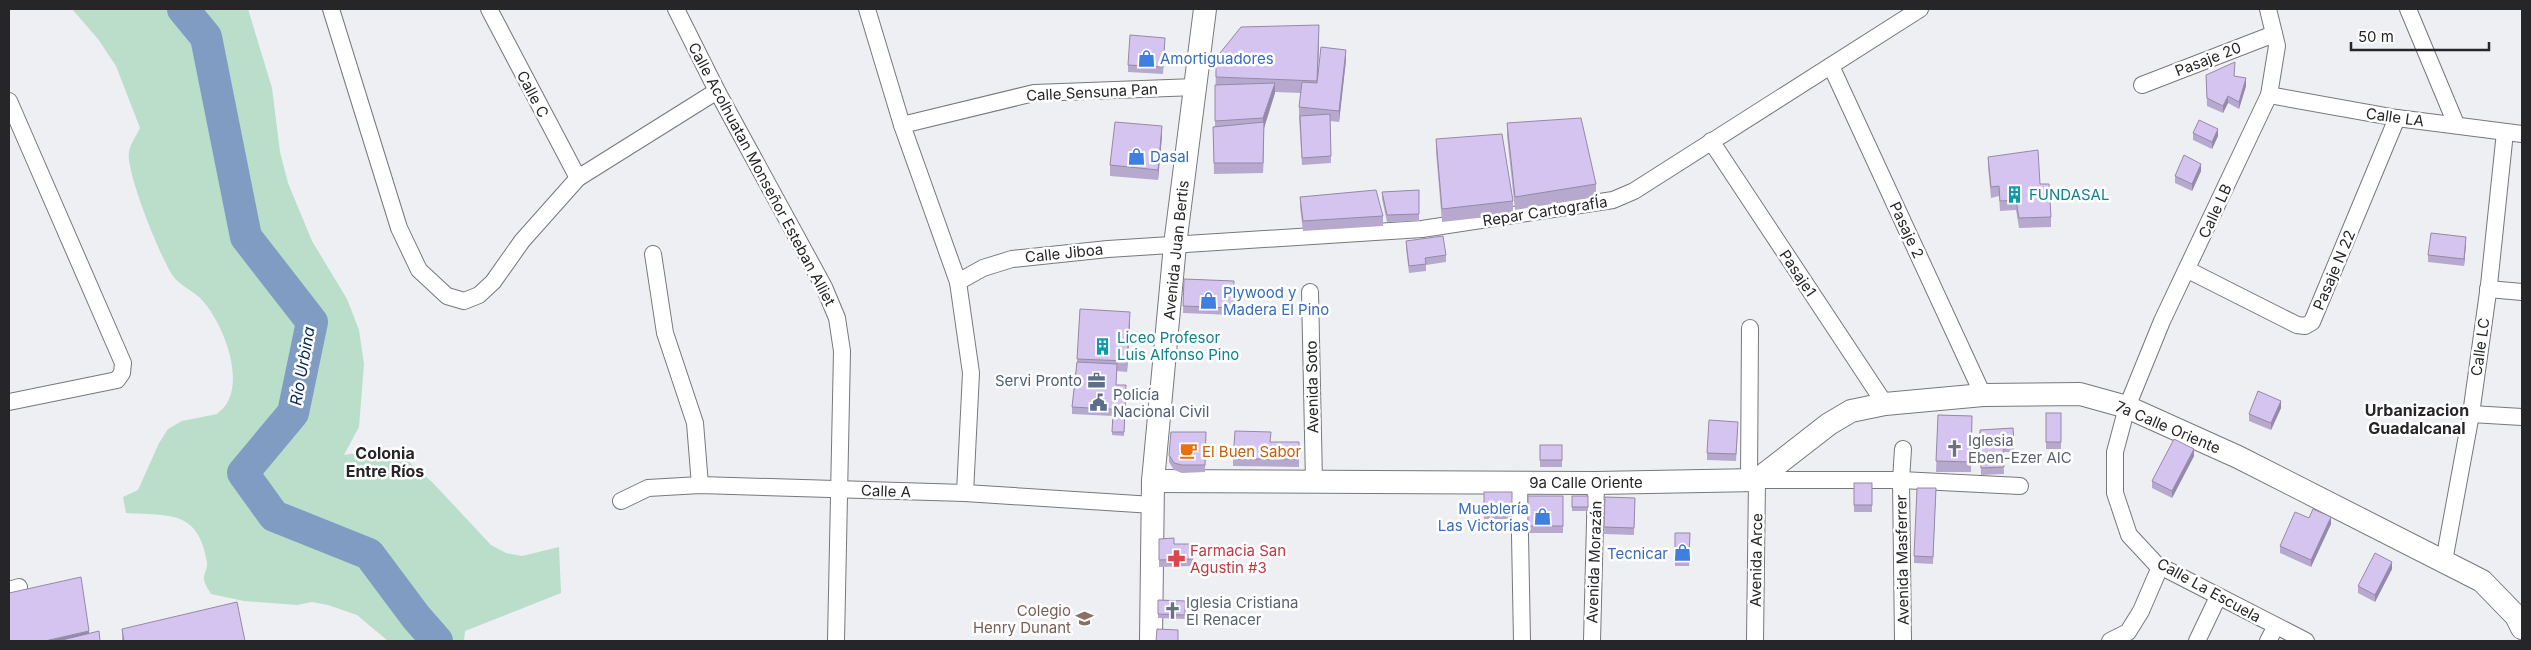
<svg xmlns="http://www.w3.org/2000/svg" width="2531" height="650" font-family="Inter,sans-serif">
<style>
.green{fill:#badeca}
.lines{fill:none;stroke-linecap:round;stroke-linejoin:round}
.river{stroke:#819cc2;stroke-width:32}
.street-casing{stroke:#76787b;stroke-width:18}
.secondary-casing{stroke:#76787b;stroke-width:24}
.street{stroke:#fff;stroke-width:16}
.secondary{stroke:#fff;stroke-width:22}
.wall{fill:#b7a9ce}
.shaded-wall{fill:#9589a8}
.building{fill:#d5c4f0;stroke:#9589a8}
.labels{text-anchor:middle;dominant-baseline:central;stroke-width:5;stroke-linejoin:round;paint-order:stroke}
.shop-label{font-size:15px;fill:#366cbe;stroke:#fff;text-anchor:start}
.street-label{font-size:15px;fill:#262628;stroke:#fff}
.culture-label{font-size:15px;fill:#0d838f;stroke:#fff;text-anchor:start}
.service-label{font-size:15px;fill:#4e5e75;stroke:#fff;text-anchor:end}
.worship-label{font-size:15px;fill:#5b616d;stroke:#fff;text-anchor:start}
.food-label{font-size:15px;fill:#c56008;stroke:#fff;text-anchor:start}
.health-label{font-size:15px;fill:#be3a42;stroke:#fff;text-anchor:start}
.education-label{font-size:15px;fill:#785e54;stroke:#fff;text-anchor:end}
.water-label{font-size:16px;font-style:italic;fill:#042857;stroke:#fff}
.neighbourhood-label{font-size:16px;font-weight:bold;fill:#262628;stroke:#fff}
</style>
<rect width="100%" height="100%" fill="#eeeff3"/>
<path class="green" d="M72,9h176l24,79 8,64 8,31 24,58 35,58 12,31 5,34 -5,63 -15,28 43,-7 20,12 26,23 58,62 15,8 16,3 37,-9 2,46 -96,38 -1,10h-76l-31,-26 -29,-10 -16,-3 -15,3 -53,-4 -33,-7c-2,-4 -6,-9 -7,-14 -1,-6 4,-12 3,-18 -9,-53 -38,-46 -81,-49l-3,-16 15,-7 21,-47 9,-14 14,-8 35,-7c3,-3 8,-7 10,-11 17,-29 -6,-84 -27,-105 -8,-8 -21,-13 -27,-22 -12,-17 -48,-106 -44,-124 1,-8 8,-17 11,-24l-24,-62 -18,-27z"/>
<g class="lines">
<polyline class="river" points="183,9 206,37 246,237 312,322 293,413 243,473 274,516 369,554 416,617 437,641"/>
<defs>
<g id="street">
<polyline points="331,9 399,228 419,270 447,296 464,301 479,295 493,282 522,241 578,178 717,91"/>
<polyline points="489,9 578,178"/>
<polyline points="676,9 717,91 824,287 837,318 842,351 836,641"/>
<polyline points="867,9 902,125 958,282 971,373 965,493"/>
<polyline points="2268,9 2277,46 2269,95 2162,321 2127,407 2115,452 2115,493 2129,535 2156,564 2306,641"/>
<polyline points="2408,9 2456,124"/>
<polyline points="1831,66 1983,395"/>
<polyline points="2142,85 2274,34"/>
<polyline points="2269,95 2397,118 2522,134"/>
<polyline points="9,101 123,363 122,373 117,380 9,402"/>
<polyline points="902,125 1034,93 1196,87"/>
<polyline points="1711,141 1885,404"/>
<polyline points="653,254 665,333 695,423 700,485"/>
<polyline points="2188,270 2297,325 2305,326 2312,322 2397,118"/>
<polyline points="958,282 983,268 1012,259 1108,249 1422,229 1613,200 1634,191 1920,9"/>
<polyline points="2488,289 2522,292"/>
<polyline points="1310,292 1314,482"/>
<polyline points="2471,414 2522,417"/>
<polyline points="1903,449 1901,480 1903,641"/>
<polyline points="1749,480 1750,328"/>
<polyline points="1519,482 1522,641"/>
<polyline points="621,501 648,488 700,485 965,493 1153,505"/>
<polyline points="2444,561 2471,414 2489,285 2505,132"/>
<polyline points="9,590 19,587"/>
<polyline points="1592,641 1596,483"/>
<polyline points="1755,641 1757,480 1901,480 2020,486"/>
<polyline points="2110,641 2128,632 2141,611 2160,567"/>
<polyline points="2197,641 2218,597"/>
<polyline points="2268,641 2276,626"/>
</g>
<g id="secondary">
<polyline points="1153,481 1596,483 1757,480 1829,424 1851,411 1885,404 1983,395 2080,394 2127,407 2238,457 2482,581 2516,616 2522,628"/>
<polyline points="1151,641 1153,481 1175,245 1205,9"/>
</g>
</defs>
<use href="#street" class="street-casing"/>
<use href="#secondary" class="secondary-casing"/>
<use href="#street" class="street"/>
<use href="#secondary" class="secondary"/>
</g>
<g class="wall">
<polygon points="1319,38 1318,77 1346,60 1339,122 1330,121 1331,163 1302,165 1299,117 1299,107 1301,93 1275,92 1264,128 1263,173 1214,174 1213,127 1215,126 1216,58"/>
<polygon points="1165,45 1163,74 1128,72 1128,65"/>
<polygon points="2206,75 2234,76 2246,86 2239,109 2228,103 2223,113 2207,106"/>
<polygon points="1507,123 1596,184 1596,197 1515,210 1507,136"/>
<polygon points="2193,133 2218,136 2212,149 2193,140"/>
<polygon points="1162,136 1158,180 1110,176 1110,165"/>
<polygon points="1436,139 1513,201 1513,214 1442,222 1436,152"/>
<polygon points="1988,157 2040,184 2051,217 2051,227 2019,228 2016,210 2000,211 1999,196 1991,198 1988,167"/>
<polygon points="2201,171 2192,191 2175,183 2175,176"/>
<polygon points="1419,190 1419,221 1387,222 1382,199 1382,192"/>
<polygon points="1300,197 1383,216 1383,226 1303,231 1300,207"/>
<polygon points="1406,241 1446,255 1446,262 1426,265 1426,271 1409,273 1406,248"/>
<polygon points="2466,244 2464,266 2428,262 2428,255"/>
<polygon points="1184,279 1234,281 1233,315 1183,313"/>
<polygon points="1080,309 1130,322 1127,372 1117,371 1116,385 1126,392 1124,436 1112,435 1113,416 1072,414 1072,407 1077,362"/>
<polygon points="2281,408 2271,430 2249,421 2249,414"/>
<rect x="2046" y="413" width="15" height="36"/>
<polygon points="1938,415 1972,416 1971,472 1936,472"/>
<polygon points="2013,428 2014,452 2003,452 2004,474 1981,475 1980,430"/>
<polygon points="1738,429 1736,461 1707,460 1707,453"/>
<polygon points="1206,432 1205,472 1182,473 1174,470 1169,462 1169,455"/>
<polygon points="1271,442 1299,442 1299,467 1233,466 1233,459"/>
<polygon points="1540,445 1562,460 1562,467 1540,467"/>
<polygon points="2194,456 2172,498 2152,488 2152,481"/>
<rect x="1854" y="483" width="18" height="29"/>
<polygon points="1936,488 1933,564 1914,563 1914,556"/>
<rect x="1484" y="492" width="28" height="27"/>
<rect x="1528" y="496" width="35" height="37"/>
<rect x="1572" y="496" width="16" height="15"/>
<polygon points="1605,497 1635,498 1634,535 1604,534"/>
<polygon points="2309,518 2331,524 2311,567 2280,553 2280,546"/>
<polygon points="1675,533 1690,533 1689,566 1675,566"/>
<polygon points="1159,539 1174,544 1193,559 1193,566 1159,567"/>
<polygon points="2392,569 2375,602 2358,593 2358,586"/>
<polygon points="1158,600 1185,601 1185,619 1158,618"/>
<polygon points="122,629 245,641 122,641"/>
</g>
<g class="shaded-wall">
<polygon points="1319,25 1319,38 1317,94 1317,81"/>
<polygon points="1346,50 1346,60 1339,122 1339,111"/>
<polygon points="2246,78 2246,86 2239,109 2239,102"/>
<polygon points="1275,83 1275,93 1264,128 1263,173 1263,118"/>
<polygon points="2228,96 2228,103 2223,113 2223,106"/>
<polygon points="1162,126 1162,136 1158,180 1158,170"/>
<polygon points="2218,129 2218,136 2212,149 2212,142"/>
<polygon points="2201,164 2201,171 2192,191 2192,184"/>
<polygon points="2466,237 2466,244 2464,266 2464,259"/>
<polygon points="1130,312 1130,322 1127,372 1127,361"/>
<polygon points="2281,401 2281,408 2271,430 2271,423"/>
<polygon points="2194,449 2194,456 2172,498 2172,491"/>
<polygon points="2331,517 2331,524 2311,567 2311,560"/>
<polygon points="2392,562 2392,569 2375,602 2375,595"/>
<polygon points="89,631 89,641 45,641"/>
</g>
<g class="building">
<polygon points="1319,25 1317,81 1216,77 1216,58 1241,27"/>
<polygon points="1130,35 1165,38 1163,67 1128,65"/>
<polygon points="1321,47 1346,50 1339,111 1299,107 1302,82 1317,83"/>
<polygon points="2235,62 2234,76 2246,78 2239,102 2228,96 2223,106 2207,98 2206,75"/>
<polygon points="1275,83 1263,118 1215,121 1215,85"/>
<polygon points="1330,114 1331,156 1302,158 1300,116"/>
<polygon points="1581,118 1596,184 1515,197 1507,123"/>
<polygon points="2199,120 2218,129 2212,142 2193,133"/>
<polygon points="1115,122 1162,126 1158,170 1110,165"/>
<polygon points="1264,122 1263,163 1214,163 1213,127"/>
<polygon points="1502,134 1513,201 1442,209 1436,139"/>
<polygon points="2038,150 2040,184 2049,184 2051,217 2019,218 2016,200 2000,201 1999,186 1991,187 1988,157"/>
<polygon points="2184,155 2201,164 2192,184 2175,176"/>
<polygon points="1376,190 1383,216 1303,221 1300,197"/>
<polygon points="1419,190 1419,214 1387,215 1382,192"/>
<polygon points="2431,233 2466,237 2464,259 2428,255"/>
<polygon points="1443,236 1446,255 1425,258 1426,264 1409,266 1406,241"/>
<polygon points="1184,279 1234,281 1233,308 1183,306"/>
<polygon points="1080,309 1130,312 1127,361 1077,359"/>
<polygon points="1077,362 1117,364 1116,385 1126,385 1125,410 1072,407"/>
<polygon points="2258,391 2281,401 2271,423 2249,414"/>
<polygon points="1113,413 1125,413 1124,432 1112,432"/>
<rect x="2046" y="413" width="15" height="29"/>
<polygon points="1938,415 1972,416 1971,462 1936,461"/>
<polygon points="1709,420 1738,422 1736,454 1707,453"/>
<polygon points="2013,428 2014,445 2003,445 2004,467 1981,468 1980,430"/>
<polygon points="1235,431 1271,432 1270,442 1299,442 1299,459 1233,459"/>
<polygon points="1171,432 1206,432 1205,465 1182,465 1174,463 1169,455"/>
<polygon points="2174,439 2194,449 2172,491 2152,481"/>
<rect x="1540" y="445" width="22" height="15"/>
<rect x="1854" y="483" width="18" height="22"/>
<polygon points="1917,488 1936,488 1933,557 1914,556"/>
<rect x="1484" y="492" width="28" height="20"/>
<rect x="1528" y="496" width="35" height="30"/>
<rect x="1572" y="496" width="16" height="11"/>
<polygon points="1605,497 1635,498 1634,528 1604,527"/>
<polygon points="2313,509 2331,517 2311,560 2280,546 2295,512 2309,518"/>
<polygon points="1675,533 1690,533 1689,559 1675,559"/>
<polygon points="1174,538 1174,544 1193,544 1193,559 1159,560 1159,539"/>
<polygon points="2375,553 2392,562 2375,595 2358,586"/>
<polygon points="81,577 89,631 45,641 9,641 9,593"/>
<polygon points="1158,600 1185,601 1185,615 1158,614"/>
<polygon points="237,602 245,641 124,641 122,629"/>
<polygon points="1157,629 1178,630 1178,641 1156,641"/>
<polygon points="99,631 100,641 58,641"/>
</g>
<defs>
<symbol id="shop-bare" viewBox="-9 -9 18 18"><path d="M-5-2.5h2.3a2.7 3.5 0 0 1 5.4 0H5L5.5 6h-11ZM-1.5-2.5h3a1.5 2.3 0 0 0-3 0Z" fill="#3f7fe0" stroke="#fff" stroke-width="2.5" paint-order="stroke"/></symbol>
<symbol id="building-bare" viewBox="-9 -9 18 18"><path d="M-4-6H4V6H1V3H-1V6H-4ZM-2.5-4.3h1.7v1.8h-1.7ZM.8-4.3h1.7v1.8H.8ZM-2.5-1h1.7V.8h-1.7ZM.8-1h1.7V.8H.8Z" fill="#0f9aa8" stroke="#fff" stroke-width="2.5" paint-order="stroke"/></symbol>
<symbol id="office-bare" viewBox="-9 -9 18 18"><path d="M-6-3h4V-5.5h4V-3h4V5H-6ZM-1-4.5V-3h2v-1.5ZM-6 0V1H6V0Z" fill="#5c6f8a" stroke="#fff" stroke-width="2.5" paint-order="stroke"/></symbol>
<symbol id="civic-bare" viewBox="-9 -9 18 18"><path d="M-.6-6.5H3V-4.5H.6V-3L4-1V1h2V6H-6V1h2V-1L-.6-3ZM-1.2 2.5V6h2.4V2.5Z" fill="#5c6f8a" stroke="#fff" stroke-width="2.5" paint-order="stroke"/></symbol>
<symbol id="church-bare" viewBox="-9 -9 18 18"><path d="M-1.2-6h2.4v3.5h3.3v2.4h-3.3V6h-2.4V-.1h-3.3v-2.4h3.3Z" fill="#6b7280" stroke="#fff" stroke-width="2.5" paint-order="stroke"/></symbol>
<symbol id="cafe-bare" viewBox="-9 -9 18 18"><path d="M-5.5-4.5H6V0H3Q3 3.5 0 3.5H-2.5Q-5.5 3.5-5.5 0ZM3-3.2v2h1.7v-2ZM-6 4.5H4V6H-6Z" fill="#e8710a" stroke="#fff" stroke-width="2.5" paint-order="stroke"/></symbol>
<symbol id="pharmacy-bare" viewBox="-9 -9 18 18"><path d="M-2-6h4v4h4v4h-4v4h-4v-4h-4v-4h4Z" fill="#e0444e" stroke="#fff" stroke-width="2.5" paint-order="stroke"/></symbol>
<symbol id="school-bare" viewBox="-9 -9 18 18"><path d="M0-5L7-2L0 1L-7-2ZM-4 1L0 2.5L4 1V4Q0 6-4 4Z" fill="#8d6e63" stroke="#fff" stroke-width="2.5" paint-order="stroke"/></symbol>
</defs>
<g fill-rule="evenodd">
<use href="#shop-bare" x="1134" y="46" width="25" height="25"/>
<use href="#shop-bare" x="1124" y="144" width="25" height="25"/>
<use href="#building-bare" x="2002" y="182" width="25" height="25"/>
<use href="#shop-bare" x="1196" y="288" width="25" height="25"/>
<use href="#building-bare" x="1090" y="334" width="25" height="25"/>
<use href="#office-bare" x="1084" y="368" width="25" height="25"/>
<use href="#civic-bare" x="1086" y="390" width="25" height="25"/>
<use href="#church-bare" x="1942" y="436" width="25" height="25"/>
<use href="#cafe-bare" x="1176" y="438" width="25" height="25"/>
<use href="#shop-bare" x="1530" y="504" width="25" height="25"/>
<use href="#shop-bare" x="1670" y="540" width="25" height="25"/>
<use href="#pharmacy-bare" x="1164" y="546" width="25" height="25"/>
<use href="#church-bare" x="1160" y="598" width="25" height="25"/>
<use href="#school-bare" x="1072" y="606" width="25" height="25"/>
</g>
<g class="labels">
<g class="shop-label">
<text x="1160" y="58">Amortiguadores</text>
<text x="1150" y="156">Dasal</text>
<text x="1223" y="292">Plywood y<tspan x="1223" dy="17">Madera El Pino</tspan></text>
<text x="1529" y="508" text-anchor="end">Mueblería<tspan x="1529" dy="17">Las Victorias</tspan></text>
<text x="1668" y="553" text-anchor="end">Tecnicar</text>
</g>
<g class="street-label">
<text transform="translate(2208 59) rotate(-21)">Pasaje 20</text>
<text transform="translate(1092 92) rotate(-3)">Calle Sensuna Pan</text>
<text transform="translate(533 94) rotate(62)">Calle C</text>
<text transform="translate(2395 117) rotate(8)">Calle LA</text>
<text transform="translate(762 174) rotate(62)">Calle Acolhuatan Monseñor Esteban Alliet</text>
<text transform="translate(1545 211) rotate(-9)">Repar CartografÍa</text>
<text transform="translate(2215 211) rotate(-65)">Calle LB</text>
<text transform="translate(1907 230) rotate(65)">Pasaje 2</text>
<text transform="translate(1176 250) rotate(-84)">Avenida Juan Bertis</text>
<text transform="translate(1064 253) rotate(-6)">Calle Jiboa</text>
<text transform="translate(2334 270) rotate(-67)">Pasaje N 22</text>
<text transform="translate(1798 273) rotate(56)">Pasaje1</text>
<text transform="translate(2480 347) rotate(-82)">Calle LC</text>
<text transform="translate(1312 387) rotate(-91)">Avenida Soto</text>
<text transform="translate(2168 427) rotate(23)">7a Calle Oriente</text>
<text x="1586" y="482">9a Calle Oriente</text>
<text transform="translate(886 491) rotate(2)">Calle A</text>
<text transform="translate(1756 560) rotate(-89)">Avenida Arce</text>
<text transform="translate(1902 560) rotate(-91)">Avenida Masferrer</text>
<text transform="translate(1594 562) rotate(-88)">Avenida Morazán</text>
<text transform="translate(2209 590) rotate(29)">Calle La Escuela</text>
</g>
<g class="culture-label">
<text x="2029" y="194">FUNDASAL</text>
<text x="1117" y="337">Liceo Profesor<tspan x="1117" dy="17">Luis Alfonso Pino</tspan></text>
</g>
<g class="service-label">
<text x="1082" y="380">Servi Pronto</text>
<text x="1113" y="394" text-anchor="start">Policía<tspan x="1113" dy="17">Nacional Civil</tspan></text>
</g>
<g class="worship-label">
<text x="1968" y="440">Iglesia<tspan x="1968" dy="17">Eben-Ezer AIC</tspan></text>
<text x="1186" y="602">Iglesia Cristiana<tspan x="1186" dy="17">El Renacer</tspan></text>
</g>
<g class="food-label">
<text x="1202" y="451">El Buen Sabor</text>
</g>
<g class="health-label">
<text x="1190" y="550">Farmacia San<tspan x="1190" dy="17">Agustin #3</tspan></text>
</g>
<g class="education-label">
<text x="1071" y="610">Colegio<tspan x="1071" dy="17">Henry Dunant</tspan></text>
</g>
<g class="water-label">
<text transform="translate(302 366) rotate(-80)">Río Urbina</text>
</g>
<g class="neighbourhood-label">
<text x="2417" y="410">Urbanizacion<tspan x="2417" dy="18">Guadalcanal</tspan></text>
<text x="385" y="453">Colonia<tspan x="385" dy="18">Entre Ríos</tspan></text>
</g>
</g>
<rect width="2531" height="650" fill="none" stroke="#262628" stroke-width="20"/>
<path d="M2351 42v8h138v-8" fill="none" stroke="#262628" stroke-width="2.5"/>
<text x="2358" y="42" font-size="15" fill="#262628" stroke="#ffffff" stroke-width="4" paint-order="stroke">50 m</text>
</svg>
